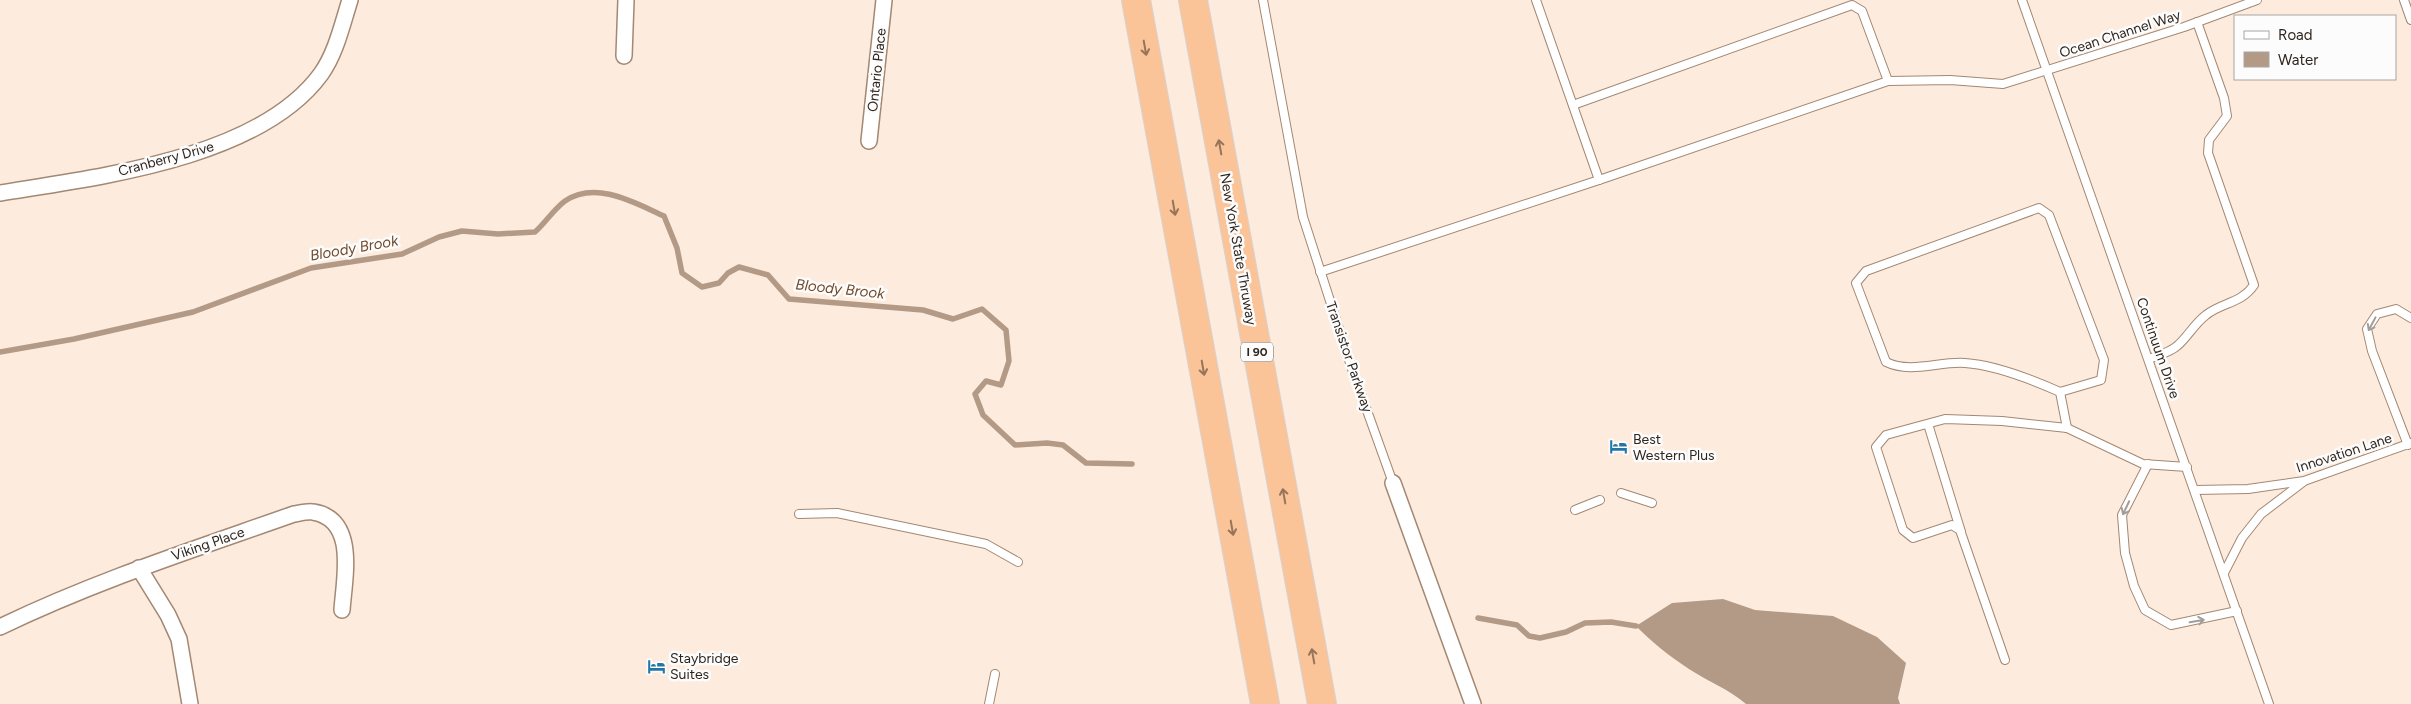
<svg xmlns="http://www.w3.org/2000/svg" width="2411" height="704" font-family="Figtree,sans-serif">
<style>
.water{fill:#b39a87}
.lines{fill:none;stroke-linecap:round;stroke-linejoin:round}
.stream{stroke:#b39a87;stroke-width:5.5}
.service-casing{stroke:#a38873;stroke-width:10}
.minor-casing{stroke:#a38873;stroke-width:18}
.motorway-casing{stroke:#d6d3d2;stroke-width:30}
.service{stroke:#fff;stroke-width:8}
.minor{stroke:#fff;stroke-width:15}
.motorway{stroke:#fac398;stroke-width:28}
.oneway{stroke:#95745a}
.oneway2{stroke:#a29d99}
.labels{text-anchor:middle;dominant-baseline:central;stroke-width:5;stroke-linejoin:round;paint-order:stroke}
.shield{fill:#fcfcfc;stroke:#6d6660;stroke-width:1}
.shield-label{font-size:12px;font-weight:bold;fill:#30251d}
.street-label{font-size:14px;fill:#30251d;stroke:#fcfcfc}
.poi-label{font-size:14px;fill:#30251d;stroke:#fcfcfc;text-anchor:start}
.water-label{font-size:15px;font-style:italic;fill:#704a29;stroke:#fcfcfc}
</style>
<rect width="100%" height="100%" fill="#fdebdd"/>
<path class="water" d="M1723,599l32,11 78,6 44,21 29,26 -8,35 2,6h-154c-17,-15 -39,-23 -57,-35 -20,-13 -37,-27 -53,-43l36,-23z"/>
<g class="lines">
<g class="stream">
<path d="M0,352l74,-13 119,-27 118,-44 91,-14 37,-17 23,-6 36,3 37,-2c10,-9 20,-24 30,-31 31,-21 70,2 99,15l13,32 5,25 20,14 17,-4 9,-10 11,-6 29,8 21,24 134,11 30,9 29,-10 24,21 3,31 -8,24 -15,-4 -11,13 8,21 32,30 32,-2 16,2 23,18 46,1"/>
<polyline points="1478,618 1517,625 1529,636 1540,638 1566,632 1585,623 1611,622 1636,626"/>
</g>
<defs>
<g id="service">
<polyline points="1263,0 1303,217 1351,366 1393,483"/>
<polyline points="2022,0 2269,704"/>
<polyline points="2404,0 2411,20"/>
<polyline points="1888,81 1950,80 2003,84 2184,27 2257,0"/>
<polyline points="1573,105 1852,5 1862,11 1888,81 1599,180"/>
<polyline points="1320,272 1599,180 1536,0"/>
<path d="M2149,359c9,-4 20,-6 28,-13 10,-8 17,-22 29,-31 16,-13 35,-11 48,-30l-46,-132 1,-13 18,-24 -3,-18 -27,-76"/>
<path d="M2060,392c-27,-12 -65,-27 -95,-29 -26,-2 -54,11 -79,-1l-30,-79 10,-12 173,-63 10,7 55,145 -3,20 -41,12 7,36"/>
<polyline points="1928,424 1961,532"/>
<polyline points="2408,445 2372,351 2367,329 2377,314 2396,309 2411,318"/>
<polyline points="2148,464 2122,515 2125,553 2134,586 2145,610 2171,625 2237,611"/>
<polyline points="2195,490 2248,489 2304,481 2411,443"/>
<polyline points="1621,493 1652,503"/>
<polyline points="1575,510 1600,500"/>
<polyline points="799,514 837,513 986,544 1018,562"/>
<polyline points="2224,573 2242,538 2261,514 2303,482"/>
<polyline points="2005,660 1960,530 1952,525 1913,538 1903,530 1876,447 1886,435 1945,419 2002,421 2067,428 2143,464 2187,467"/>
<polyline points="989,704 995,674"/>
</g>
<g id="minor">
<polyline points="624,56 626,0"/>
<polyline points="869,141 884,0"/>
<path d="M0,193c97,-16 259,-34 321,-119 15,-21 21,-49 29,-74"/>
<polyline points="1393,483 1473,704"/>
<polyline points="139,568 168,615 179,639 190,704"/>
<path d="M0,627c95,-46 195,-78 294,-113 6,-1 14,-3 19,-2 45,7 31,67 29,98"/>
</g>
<g id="motorway">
<polyline points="1136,0 1265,704"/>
<polyline points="1193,0 1322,704"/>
</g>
</defs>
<use href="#service" class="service-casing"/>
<use href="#minor" class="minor-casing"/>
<use href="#motorway" class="motorway-casing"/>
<use href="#service" class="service"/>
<use href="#minor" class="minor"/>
<use href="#motorway" class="motorway"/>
</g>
<defs><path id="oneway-shaft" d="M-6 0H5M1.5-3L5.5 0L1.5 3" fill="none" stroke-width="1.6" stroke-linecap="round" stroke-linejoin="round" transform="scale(1.25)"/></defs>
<g class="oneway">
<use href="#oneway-shaft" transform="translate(1145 48) rotate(80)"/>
<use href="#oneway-shaft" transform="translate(1220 147) rotate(-100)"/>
<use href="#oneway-shaft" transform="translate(1174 208) rotate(80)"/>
<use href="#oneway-shaft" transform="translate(1203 368) rotate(80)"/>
<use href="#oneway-shaft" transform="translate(1284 496) rotate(-100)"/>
<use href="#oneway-shaft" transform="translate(1232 528) rotate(80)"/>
<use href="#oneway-shaft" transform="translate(1313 656) rotate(-100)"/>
</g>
<g class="oneway2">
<use href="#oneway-shaft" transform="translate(2372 324) rotate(118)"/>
<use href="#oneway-shaft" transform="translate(2126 508) rotate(115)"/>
<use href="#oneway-shaft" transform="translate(2197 621) rotate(-10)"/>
</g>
<defs>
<symbol id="hotel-bare" viewBox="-9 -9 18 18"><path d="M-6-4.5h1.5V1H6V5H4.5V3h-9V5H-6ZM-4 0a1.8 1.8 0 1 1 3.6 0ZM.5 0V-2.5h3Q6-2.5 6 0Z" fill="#2275a6" stroke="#fcfcfc" stroke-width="2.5" paint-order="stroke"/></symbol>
</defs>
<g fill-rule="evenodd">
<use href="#hotel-bare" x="1606" y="434" width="25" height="25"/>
<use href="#hotel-bare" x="644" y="654" width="25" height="25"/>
</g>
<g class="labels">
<rect class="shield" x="1241" y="342.5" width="32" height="19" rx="4"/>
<g class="shield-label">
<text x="1257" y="352">I 90</text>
</g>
<g class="street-label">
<text transform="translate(2120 34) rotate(-18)">Ocean Channel Way</text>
<text transform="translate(877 70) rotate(-84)">Ontario Place</text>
<text transform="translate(166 159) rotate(-15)">Cranberry Drive</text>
<text transform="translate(1238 249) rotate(80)">New York State Thruway</text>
<text transform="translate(2158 348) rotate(71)">Continuum Drive</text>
<text transform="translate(1349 357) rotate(71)">Transistor Parkway</text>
<text transform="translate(2344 453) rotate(-18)">Innovation Lane</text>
<text transform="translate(208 544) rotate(-19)">Viking Place</text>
</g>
<g class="poi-label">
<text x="1633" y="439">Best<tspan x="1633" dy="16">Western Plus</tspan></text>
<text x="670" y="658">Staybridge<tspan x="670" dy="16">Suites</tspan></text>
</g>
<g class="water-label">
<text transform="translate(354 248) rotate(-10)">Bloody Brook</text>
<text transform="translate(840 289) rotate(6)">Bloody Brook</text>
</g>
</g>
<rect x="2234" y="15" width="162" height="65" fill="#fcfcfc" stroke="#aaa6a3"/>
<rect x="2244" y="31" width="25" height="8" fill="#ffffff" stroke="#aaa6a3"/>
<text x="2278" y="40" font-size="15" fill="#30251d">Road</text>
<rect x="2244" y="52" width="25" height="15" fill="#b39a87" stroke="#aaa6a3"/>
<text x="2278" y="65" font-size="15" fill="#30251d">Water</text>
</svg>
